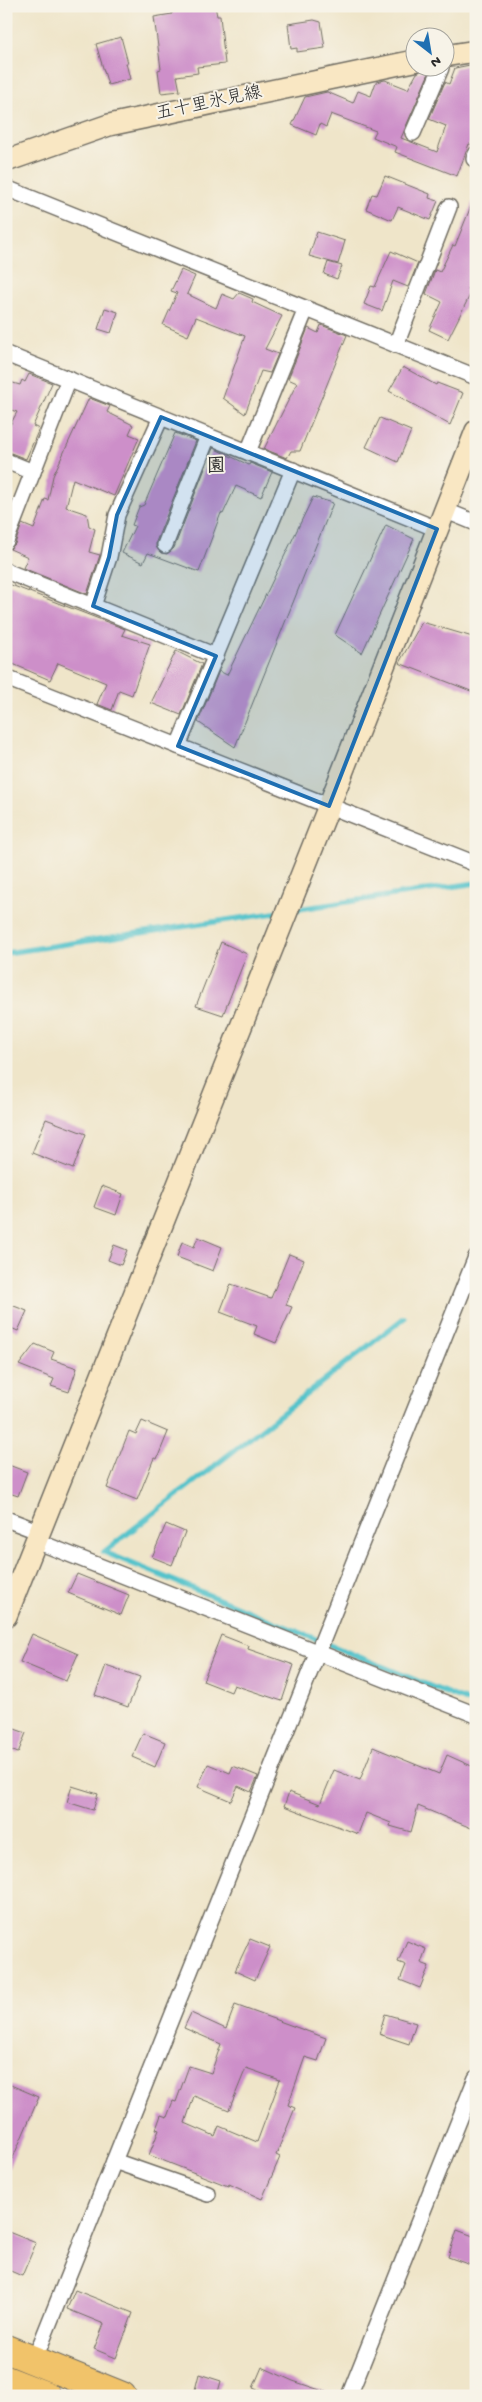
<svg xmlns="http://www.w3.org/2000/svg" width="482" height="2402" font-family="'Gochi Hand','Klee One',sans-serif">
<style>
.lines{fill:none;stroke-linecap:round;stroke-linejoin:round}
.stream{stroke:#55c3cb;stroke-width:5.5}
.building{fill:#cd8fc9;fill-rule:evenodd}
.street-casing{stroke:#706c62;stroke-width:18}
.secondary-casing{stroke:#706c62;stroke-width:24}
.highway-casing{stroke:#706c62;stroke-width:30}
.street{stroke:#fff;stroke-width:15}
.secondary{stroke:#f9e7c3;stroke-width:21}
.highway{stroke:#f1c36a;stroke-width:28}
.marked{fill:#1f6fb2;fill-opacity:0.2;stroke:#1f6fb2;stroke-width:4;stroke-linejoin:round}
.labels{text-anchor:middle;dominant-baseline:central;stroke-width:4;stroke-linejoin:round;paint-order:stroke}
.street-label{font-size:18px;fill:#2b2b2b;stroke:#f7f3e8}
.neighbourhood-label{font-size:19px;font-weight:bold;fill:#2b2b2b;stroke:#f7f3e8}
</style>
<rect width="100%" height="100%" fill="#f7f3e8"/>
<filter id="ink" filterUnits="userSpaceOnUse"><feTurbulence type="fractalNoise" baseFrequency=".02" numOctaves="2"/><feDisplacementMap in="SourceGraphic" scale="10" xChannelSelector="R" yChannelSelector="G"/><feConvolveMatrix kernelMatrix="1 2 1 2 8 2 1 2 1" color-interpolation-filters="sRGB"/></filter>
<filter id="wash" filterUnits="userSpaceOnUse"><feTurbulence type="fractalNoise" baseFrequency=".0096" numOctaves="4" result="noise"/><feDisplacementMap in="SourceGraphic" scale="20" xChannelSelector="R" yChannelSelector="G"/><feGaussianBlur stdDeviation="1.12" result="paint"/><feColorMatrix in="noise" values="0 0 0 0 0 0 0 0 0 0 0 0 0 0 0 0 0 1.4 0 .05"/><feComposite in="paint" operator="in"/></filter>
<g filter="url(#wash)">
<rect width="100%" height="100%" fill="#efe5c9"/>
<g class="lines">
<g class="stream">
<polyline points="292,910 476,883"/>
<polyline points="6,953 281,912"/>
<polyline points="404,1318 104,1552 476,1705"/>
</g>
</g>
<g id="blocks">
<g class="building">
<polygon points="171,6 215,6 217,16 220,16 225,64 197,67 198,73 177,76 180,91 161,93 158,70 161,69 154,17 172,14"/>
<polygon points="314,20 321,22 325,48 297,52 297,48 291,49 288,24"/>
<polygon points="121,37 128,63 126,63 130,79 108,85 96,44"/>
<polygon points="470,65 476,67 476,145 469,144 457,176 395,152 397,147 373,137 376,131 331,114 326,127 320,124 316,135 292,125 305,97 327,92 353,103 358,91 371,96 376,82 385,80 408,89 417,73 423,70 429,73 401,138 437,152 446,126 429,119 445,82 449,84 455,68"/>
<polygon points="385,176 430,194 429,198 438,201 430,220 398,207 392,220 366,209 372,194 377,195"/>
<polygon points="475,196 476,273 468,289 472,291 448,339 429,330 442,302 426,294 435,270 440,272 453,245 455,246"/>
<polygon points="317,232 345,241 338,264 309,256"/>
<polygon points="391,251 418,263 408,287 393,281 382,311 364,304 371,286 375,287"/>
<polygon points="328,262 342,266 337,279 324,274"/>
<polygon points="181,270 195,276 187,294 216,308 222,294 234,299 239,293 253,299 252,302 282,316 265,349 278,354 270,373 261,371 245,414 223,398 245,336 196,317 188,336 163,325 177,293 171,291"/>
<polygon points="105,308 118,312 111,333 98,329"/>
<polygon points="321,325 347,335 300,451 291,451 287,458 264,449 297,383 288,379 308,328 318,333"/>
<polygon points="403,367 436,385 437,383 463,393 450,425 389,391"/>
<polygon points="29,374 52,383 33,426 39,429 26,459 6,451 6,433 17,412 6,408 6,381 20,385 22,380 25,382"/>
<polygon points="89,398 110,406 107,412 133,425 129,434 139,438 114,496 73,479 66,507 87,514 89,526 95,529 89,552 100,555 87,594 23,568 28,557 10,549 15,544 22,524 34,529 45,499 48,500 53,476"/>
<polygon points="380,418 411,431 398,462 366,447"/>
<polygon points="175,433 196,441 156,542 156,547 161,553 167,554 174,548 213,448 249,465 250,463 272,472 261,497 236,486 223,514 221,513 199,572 148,553 143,563 122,553 135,526 132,525 139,507 144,505"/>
<polygon points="313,497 333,503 235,747 198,722 219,671 227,675"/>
<polygon points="386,525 414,539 362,653 335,635"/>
<polygon points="6,583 125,629 122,635 150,644 132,695 119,690 112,710 97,704 106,683 58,663 50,680 6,661"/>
<polygon points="422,622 476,638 476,693 399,663"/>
<polygon points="176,651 202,664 181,715 151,703"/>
<polygon points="221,942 247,954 223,1015 196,1006"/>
<polygon points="46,1119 86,1134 73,1169 32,1153"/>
<polygon points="102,1186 123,1194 116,1215 94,1207"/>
<polygon points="198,1237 222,1247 213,1271 177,1257 182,1242 194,1247"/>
<polygon points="114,1245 127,1250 121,1265 108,1260"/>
<polygon points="289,1254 304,1260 286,1305 292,1307 276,1343 254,1334 257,1326 220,1312 231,1284 271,1298"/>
<polygon points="6,1303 27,1311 18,1331 6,1326"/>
<polygon points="35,1344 54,1352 51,1359 77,1368 69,1392 51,1386 54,1379 19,1365"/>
<polygon points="142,1421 168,1432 157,1459 154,1458 137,1500 107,1488 129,1431 136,1434"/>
<polygon points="6,1464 27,1472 18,1496 6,1492"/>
<polygon points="166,1524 185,1532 172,1565 152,1557"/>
<polygon points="77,1574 129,1595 121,1615 68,1593"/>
<polygon points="32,1634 78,1654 66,1681 20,1662"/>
<polygon points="221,1635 249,1646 248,1649 294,1665 282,1701 234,1685 231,1692 203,1681"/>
<polygon points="106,1665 140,1677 128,1707 95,1695"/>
<polygon points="6,1726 26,1733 18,1753 6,1748"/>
<polygon points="143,1733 165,1742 155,1767 132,1757"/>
<polygon points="373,1747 439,1774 447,1755 476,1768 476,1830 418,1806 411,1832 390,1826 391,1823 366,1813 358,1834 284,1806 289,1792 320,1804 334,1770 360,1780"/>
<polygon points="208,1764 230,1773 233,1766 258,1776 251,1792 238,1786 231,1801 198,1787"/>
<polygon points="72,1786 98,1794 93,1810 67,1802"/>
<polygon points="250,1939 270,1947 255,1980 235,1971"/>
<polygon points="407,1941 426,1949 421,1963 429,1966 420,1988 400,1980 406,1965 398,1962"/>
<path d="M235,2005l91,33 -8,23 -13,-4 -17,48 7,3 -19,47 4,2 -18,42 -33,-15 -1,2 -79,-31 10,-25 -3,-1 5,-14 6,2 6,-16 3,1 13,-36 22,7 10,-29 -37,-16 7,-15 35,16zM246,2068l34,12 -23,62 -38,-16 -4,10 -30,-13 9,-27 35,14z"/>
<polygon points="385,2014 416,2023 409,2044 379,2034"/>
<polygon points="6,2083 39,2097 6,2174"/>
<polygon points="457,2230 476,2237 476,2267 448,2257"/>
<polygon points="6,2231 36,2243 22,2276 6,2269"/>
<polygon points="75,2290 133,2313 116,2358 94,2349 104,2324 67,2309"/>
<polygon points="262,2367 293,2381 329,2393 328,2396 271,2396 253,2388"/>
<polygon points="199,2374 221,2381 217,2396 195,2390"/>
</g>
</g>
</g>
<g filter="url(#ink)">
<use href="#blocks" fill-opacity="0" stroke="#706c62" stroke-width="1"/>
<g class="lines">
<defs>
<g id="street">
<polyline points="413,133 441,68"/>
<polyline points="474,159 476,154"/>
<polyline points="6,188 476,377"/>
<polyline points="396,345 449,207"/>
<polyline points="6,354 437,529"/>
<polyline points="248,452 306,309"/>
<polyline points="6,461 33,472"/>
<polyline points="444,510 476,523"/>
<polyline points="6,541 69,379"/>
<polyline points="165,545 208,436"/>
<polyline points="6,571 93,606 109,557 117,515 161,417"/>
<polyline points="93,606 216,656"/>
<polyline points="6,678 476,864"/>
<polyline points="178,746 293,470"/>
<polyline points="6,1519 40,1532"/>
<polyline points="36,1541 476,1715"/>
<polyline points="114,2161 208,2194"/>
<polyline points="34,2361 476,1257"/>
<polyline points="349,2396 476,2078"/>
</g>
<g id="secondary">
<polyline points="444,56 476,51"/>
<polyline points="6,161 109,125 414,61"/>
<polyline points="6,1616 329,806 476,431"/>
</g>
<g id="highway">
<polyline points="6,2349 122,2396"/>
<polyline points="6,2380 47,2396"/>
</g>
</defs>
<use href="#street" class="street-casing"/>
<use href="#secondary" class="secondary-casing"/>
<use href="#highway" class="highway-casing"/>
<use href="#street" class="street"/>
<use href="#secondary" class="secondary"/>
<use href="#highway" class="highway"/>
</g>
</g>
<path class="marked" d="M161,417l276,112 -108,277 -151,-60 38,-90 -123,-50 16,-49 8,-42z"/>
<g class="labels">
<g class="street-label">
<text transform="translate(209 104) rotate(-12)">五十里氷見線</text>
</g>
<g class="neighbourhood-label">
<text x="216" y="467">園</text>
</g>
</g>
<rect width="482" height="2402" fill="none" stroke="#f7f3e8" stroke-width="25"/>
<g transform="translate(430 52) rotate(149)"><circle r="24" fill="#f7f3e8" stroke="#a5a39c"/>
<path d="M0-4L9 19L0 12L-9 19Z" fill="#1f6fb2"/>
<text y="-8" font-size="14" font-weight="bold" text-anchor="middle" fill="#2b2b2b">N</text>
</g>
</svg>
